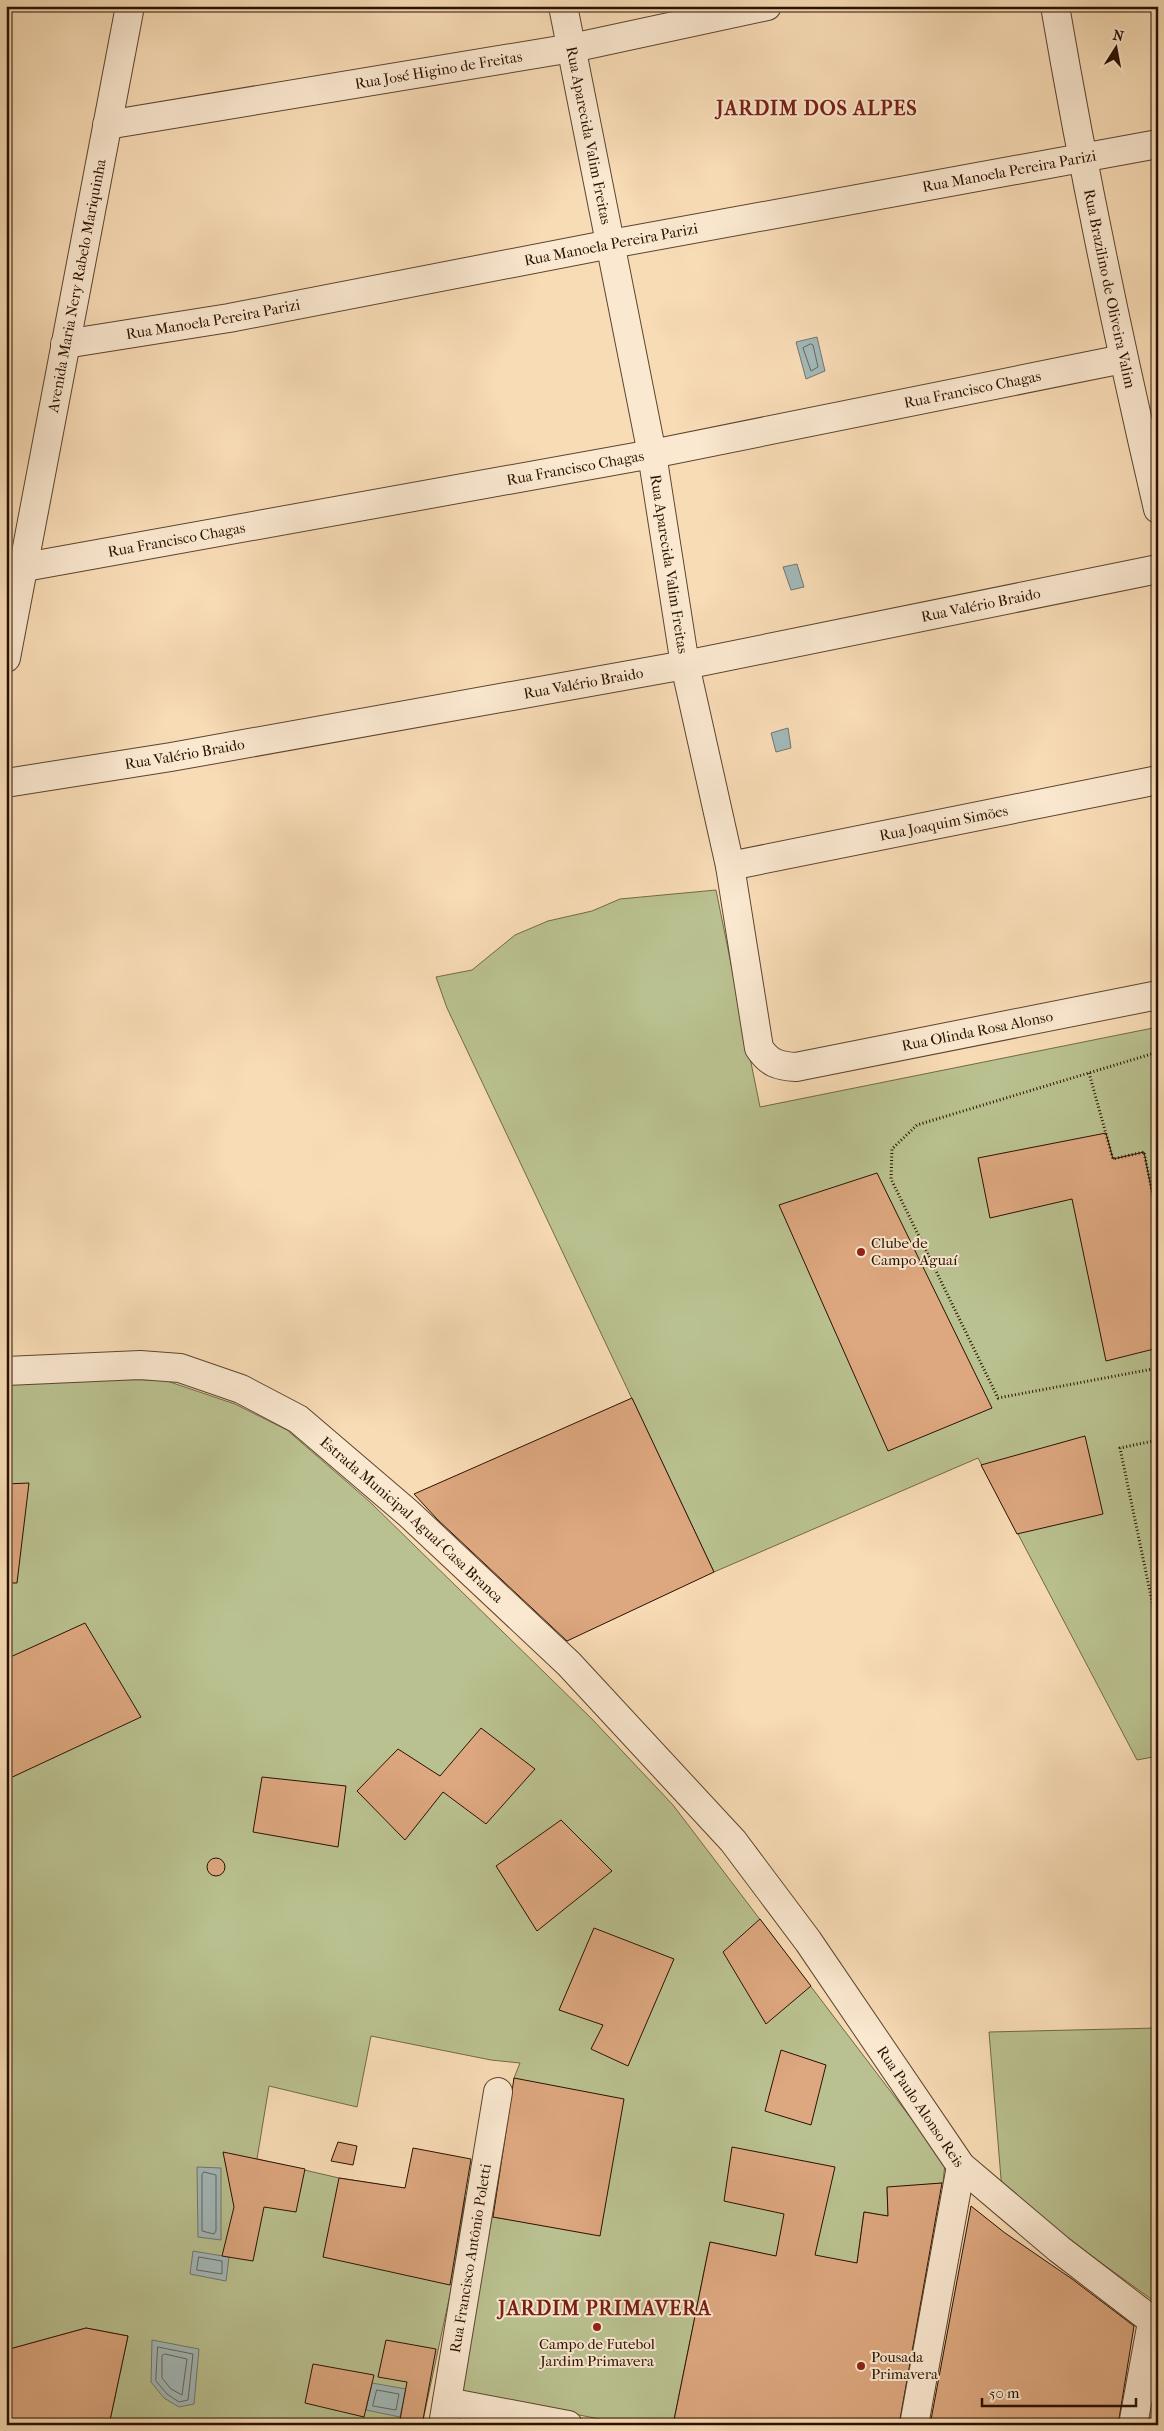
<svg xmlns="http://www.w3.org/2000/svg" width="1164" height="2431" font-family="'IM FELL French Canon',serif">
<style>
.green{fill:#bac190;stroke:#726948}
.water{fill:#a2b9b9;stroke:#72766f}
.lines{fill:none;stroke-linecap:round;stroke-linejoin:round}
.shore{stroke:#66655c;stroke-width:1}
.building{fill:#dda77f;stroke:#291100}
.minor-casing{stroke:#5d442e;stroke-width:30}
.path{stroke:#291100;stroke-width:3;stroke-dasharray:1 2.5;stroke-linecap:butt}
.minor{stroke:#fae8d0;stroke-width:28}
.poi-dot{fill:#8f2418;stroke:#fae8d0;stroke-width:2}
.labels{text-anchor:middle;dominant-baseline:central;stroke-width:4;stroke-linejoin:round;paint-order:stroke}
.street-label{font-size:15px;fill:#291100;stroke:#fae8d0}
.poi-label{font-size:15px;fill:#291100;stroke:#fae8d0;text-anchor:start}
.district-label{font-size:20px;font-weight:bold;letter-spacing:1px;fill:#7a1f14;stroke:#fae8d0}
</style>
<rect width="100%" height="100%" fill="#f8dcb6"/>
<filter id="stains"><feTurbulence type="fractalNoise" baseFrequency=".004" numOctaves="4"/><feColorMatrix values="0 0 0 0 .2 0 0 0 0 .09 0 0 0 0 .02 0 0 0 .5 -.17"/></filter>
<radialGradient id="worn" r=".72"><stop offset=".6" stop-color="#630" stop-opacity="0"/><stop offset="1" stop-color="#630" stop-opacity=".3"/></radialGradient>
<g class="green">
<polygon points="716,890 760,1107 1158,1027 1158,1756 1137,1760 978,1458 714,1572 447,1008 436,977 472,970 515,935 548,921 592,911 620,899"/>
<polygon points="70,1379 164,1380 235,1404 287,1430 370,1502 592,1719 673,1805 945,2163 943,2183 887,2188 888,2216 864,2212 857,2263 825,2267 710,2242 673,2425 630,2425 488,2397 459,2394 492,2217 519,2221 514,2078 520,2063 491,2060 371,2036 357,2107 269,2086 257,2159 339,2178 465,2198 452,2285 422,2425 109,2425 128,2336 86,2328 6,2350 6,1380"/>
<polygon points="1158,2028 1158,2304 1002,2191 989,2032"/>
</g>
<g class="water">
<polygon points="817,337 825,371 806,379 796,342"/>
<polygon points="797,564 804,587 791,590 783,567"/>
<polygon points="788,728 791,748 776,752 771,733"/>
<polygon points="197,2167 221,2168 221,2240 198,2237"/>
<polygon points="193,2251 229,2257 226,2281 190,2274"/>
<polygon points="152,2340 199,2349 194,2404 179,2407 164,2398 151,2382"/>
<polygon points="372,2383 406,2389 400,2417 366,2410"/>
</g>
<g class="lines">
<g class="shore">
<polygon points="811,344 813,345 818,367 811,371 803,348"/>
<polygon points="204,2172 216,2175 216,2231 214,2234 202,2231 202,2175"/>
<polygon points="199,2257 222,2261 222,2274 197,2270"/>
<polygon points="158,2347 193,2354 188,2400 179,2402 167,2394 156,2381"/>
<polygon points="165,2354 187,2359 182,2395 171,2389 162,2378 162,2356"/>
<polygon points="377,2390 399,2394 396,2410 373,2406"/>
</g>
</g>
<g class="building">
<polygon points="1106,1133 1113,1159 1144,1152 1158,1223 1158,1348 1106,1361 1072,1199 990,1218 978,1158"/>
<polygon points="877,1173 992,1408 888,1451 779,1205"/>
<polygon points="632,1398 714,1572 567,1641 437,1519 414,1494"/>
<polygon points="1085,1436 1103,1514 1017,1534 981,1465"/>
<polygon points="29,1483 17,1583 6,1583 6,1484"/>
<polygon points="85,1623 141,1717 6,1780 6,1659"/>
<polygon points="481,1728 535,1769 486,1824 443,1792 405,1840 357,1791 398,1749 440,1776"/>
<polygon points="262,1777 346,1786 338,1847 253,1832"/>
<polygon points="561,1820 612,1871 537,1931 496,1866"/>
<circle cx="216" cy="1867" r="9"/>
<polygon points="760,1919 811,1986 766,2024 723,1952"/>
<polygon points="594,1928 674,1959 628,2066 591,2049 603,2025 559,2010"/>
<polygon points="781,2050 826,2065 811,2125 765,2111"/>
<polygon points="514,2078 624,2099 600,2236 493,2217"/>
<polygon points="338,2142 357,2146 353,2165 331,2161"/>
<polygon points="732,2147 835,2167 815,2255 857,2263 864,2212 888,2216 887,2187 942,2183 899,2425 673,2425 710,2242 776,2256 784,2214 724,2201"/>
<polygon points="413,2148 471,2159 450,2285 323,2257 339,2178 405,2188"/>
<polygon points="223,2152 305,2169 296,2212 264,2207 253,2261 222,2256 234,2207"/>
<polygon points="971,2206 1005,2233 1072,2279 1134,2326 1118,2425 930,2425"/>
<polygon points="86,2328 128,2336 109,2425 6,2425 6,2350"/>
<polygon points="386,2340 436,2349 422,2425 399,2425 407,2382 378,2377"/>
<polygon points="313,2364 374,2375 364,2417 305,2403"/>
</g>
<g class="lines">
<defs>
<g id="minor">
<path id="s1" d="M563,6l89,448 33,211 45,201 29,182c10,15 19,18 37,19l362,-72"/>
<path id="s2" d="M1055,6c29,169 64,336 103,503"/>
<path id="s3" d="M107,125l465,-77 195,-42"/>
<path id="s4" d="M65,344l164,-26 382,-74 547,-100"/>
<path id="s5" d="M25,567l627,-113 471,-95"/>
<path id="s6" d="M6,658l124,-652"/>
<path id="s7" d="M6,783l165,-26 514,-92 473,-96"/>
<path id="s8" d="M730,866l428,-86"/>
<path id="s9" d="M6,1371l134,-6 40,3 61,21 57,30 110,94 161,151 164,177 75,100 153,225 98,83 99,76"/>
<polyline points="447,2402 568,2425"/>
<path id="s10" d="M443,2425l55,-333"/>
<polyline points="914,2425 961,2166"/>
<polyline points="1133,2425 1152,2322"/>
</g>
</defs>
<use href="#minor" class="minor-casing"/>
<g class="path">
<polyline points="1158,1052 917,1125 892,1149 891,1179 998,1398 1158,1368"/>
<polyline points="1089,1073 1113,1159 1144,1152 1158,1221"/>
<polyline points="1158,1440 1120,1448 1158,1630"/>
</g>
<use href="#minor" class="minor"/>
</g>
<g class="poi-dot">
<circle cx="861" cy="1252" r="5"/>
<circle cx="597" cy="2327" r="5"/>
<circle cx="861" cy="2366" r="5"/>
</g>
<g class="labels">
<g class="street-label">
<text stroke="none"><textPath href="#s3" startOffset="336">Rua José Higino de Freitas</textPath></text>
<text stroke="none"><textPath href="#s1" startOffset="132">Rua Aparecida Valim Freitas</textPath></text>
<text stroke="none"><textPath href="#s4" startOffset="960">Rua Manoela Pereira Parizi</textPath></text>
<text stroke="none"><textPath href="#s4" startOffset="555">Rua Manoela Pereira Parizi</textPath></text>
<text stroke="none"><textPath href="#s6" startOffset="379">Avenida Maria Nery Rabelo Mariquinha</textPath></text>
<text stroke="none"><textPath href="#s2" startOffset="288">Rua Brazilino de Oliveira Valim</textPath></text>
<text stroke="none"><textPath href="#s4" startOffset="150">Rua Manoela Pereira Parizi</textPath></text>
<text stroke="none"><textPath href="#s5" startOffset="964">Rua Francisco Chagas</textPath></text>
<text stroke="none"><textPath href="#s5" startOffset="559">Rua Francisco Chagas</textPath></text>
<text stroke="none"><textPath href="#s5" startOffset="154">Rua Francisco Chagas</textPath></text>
<text stroke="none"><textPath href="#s1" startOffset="568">Rua Aparecida Valim Freitas</textPath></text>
<text stroke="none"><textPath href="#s7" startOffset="991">Rua Valério Braido</textPath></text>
<text stroke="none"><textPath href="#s7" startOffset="586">Rua Valério Braido</textPath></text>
<text stroke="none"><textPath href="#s7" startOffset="181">Rua Valério Braido</textPath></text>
<text stroke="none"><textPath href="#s8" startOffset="218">Rua Joaquim Simões</textPath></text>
<text stroke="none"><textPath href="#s1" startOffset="1289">Rua Olinda Rosa Alonso</textPath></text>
<text stroke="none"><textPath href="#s9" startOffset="455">Estrada Municipal Aguaí-Casa Branca</textPath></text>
<text stroke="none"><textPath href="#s9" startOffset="1235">Rua Paulo Alonso Reis</textPath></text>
<text stroke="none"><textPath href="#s10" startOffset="169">Rua Francisco Antônio Poletti</textPath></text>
</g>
<g class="poi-label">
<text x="871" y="1243">Clube de<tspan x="871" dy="17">Campo Aguaí</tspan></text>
<text x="597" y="2344" text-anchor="middle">Campo de Futebol<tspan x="597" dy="17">Jardim Primavera</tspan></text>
<text x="871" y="2357">Pousada<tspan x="871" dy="17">Primavera</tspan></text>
</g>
<g class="district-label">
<text x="817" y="108">JARDIM DOS ALPES</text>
<text x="605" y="2308">JARDIM PRIMAVERA</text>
</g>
</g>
<rect width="1164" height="2431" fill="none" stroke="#f8dcb6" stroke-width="25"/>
<rect x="8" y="8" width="1149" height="2416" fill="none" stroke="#291100" stroke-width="2.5"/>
<rect x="12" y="12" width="1139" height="2406" fill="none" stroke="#291100"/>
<g transform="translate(1116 48) rotate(11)" stroke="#fae8d0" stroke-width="4" paint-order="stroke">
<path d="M0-4L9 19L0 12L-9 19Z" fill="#291100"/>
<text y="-8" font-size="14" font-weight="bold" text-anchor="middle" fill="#291100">N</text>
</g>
<path d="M982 2398v8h154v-8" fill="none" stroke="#291100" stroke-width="2.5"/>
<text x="989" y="2398" font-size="15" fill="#291100" stroke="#fae8d0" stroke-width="4" paint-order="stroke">50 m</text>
<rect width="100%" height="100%" filter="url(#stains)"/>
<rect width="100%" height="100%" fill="url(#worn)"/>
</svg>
